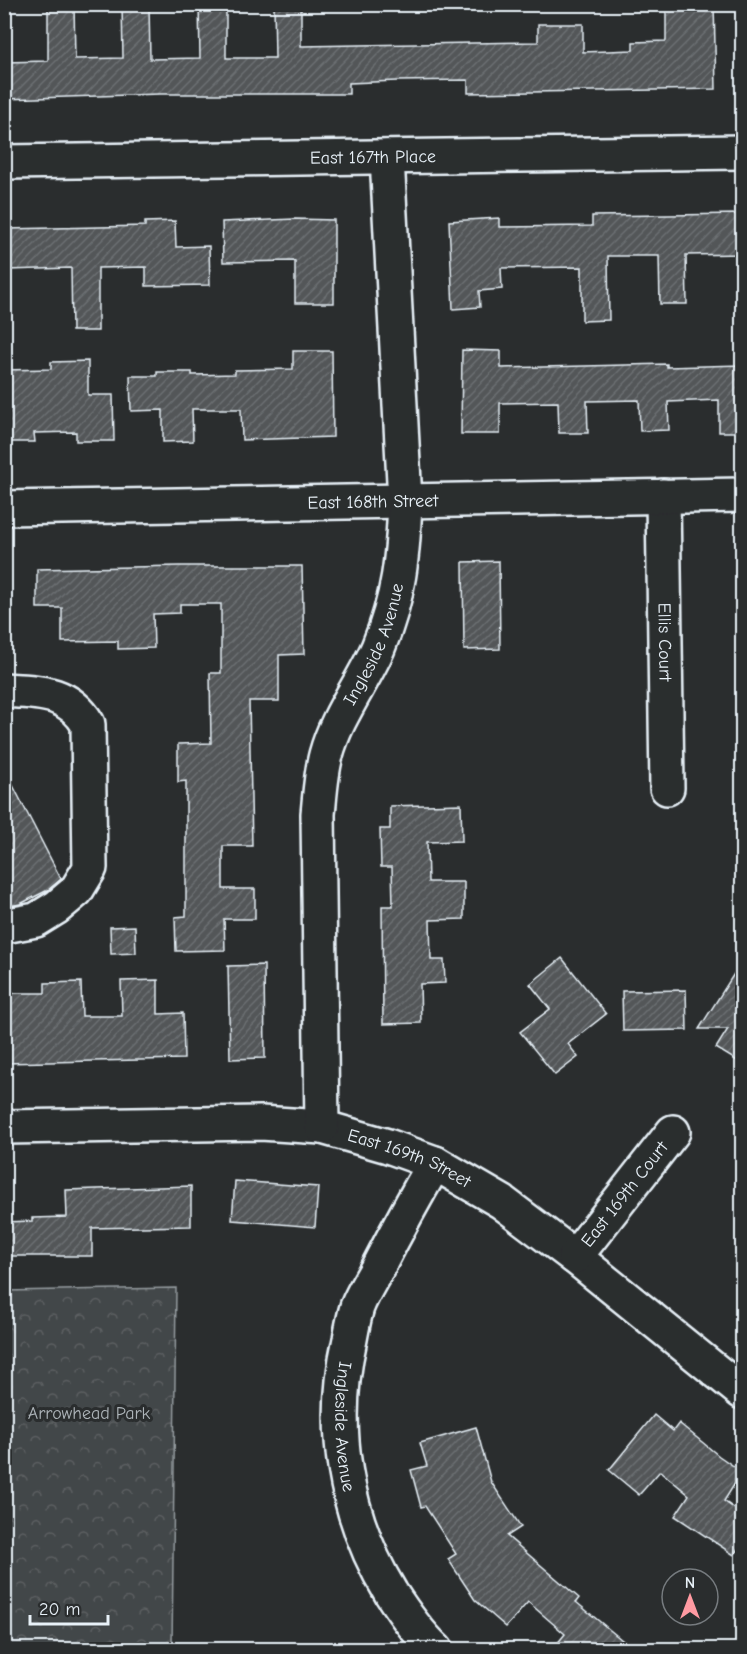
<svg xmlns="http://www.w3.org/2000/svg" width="747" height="1654" font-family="'Comic Neue',sans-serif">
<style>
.park{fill:url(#park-crowns);stroke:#959ca0;stroke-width:1.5}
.building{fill:url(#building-hatch);stroke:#e8f1f8;stroke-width:1.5}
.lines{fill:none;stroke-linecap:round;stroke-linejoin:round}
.minor-casing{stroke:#e8f1f8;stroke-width:38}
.minor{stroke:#2a2d2e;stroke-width:33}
.labels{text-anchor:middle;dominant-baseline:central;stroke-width:6;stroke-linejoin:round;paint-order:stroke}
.street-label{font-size:18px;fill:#e8f1f8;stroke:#2a2d2e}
.park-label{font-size:18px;fill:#aeb5ba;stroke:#2a2d2e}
</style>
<defs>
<pattern id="park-crowns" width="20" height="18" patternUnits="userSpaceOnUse" patternTransform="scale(1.5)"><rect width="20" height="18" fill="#424648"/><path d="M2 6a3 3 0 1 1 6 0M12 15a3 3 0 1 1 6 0" fill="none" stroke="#5d6163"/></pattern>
<pattern id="building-hatch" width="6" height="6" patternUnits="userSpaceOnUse" patternTransform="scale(1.5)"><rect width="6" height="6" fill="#535759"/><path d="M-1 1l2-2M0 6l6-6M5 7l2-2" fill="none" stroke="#6c7072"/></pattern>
</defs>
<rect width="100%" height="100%" fill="#2a2d2e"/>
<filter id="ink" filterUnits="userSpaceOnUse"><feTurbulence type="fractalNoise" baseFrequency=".0167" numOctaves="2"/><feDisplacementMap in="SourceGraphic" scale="12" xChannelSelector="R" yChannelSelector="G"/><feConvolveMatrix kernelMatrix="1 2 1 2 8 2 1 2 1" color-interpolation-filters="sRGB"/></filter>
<g filter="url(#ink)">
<polygon class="park" points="176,1288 172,1649 5,1649 5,1291"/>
<g class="building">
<polygon points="48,4 74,4 75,59 123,58 122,4 149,4 150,59 200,58 199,4 226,4 226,58 275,58 274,4 301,4 301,46 538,42 538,24 583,24 583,52 633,50 633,42 666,41 666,4 714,4 716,89 468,93 468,80 397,81 349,83 349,94 160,94 5,99 5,62 48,61"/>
<polygon points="742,214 742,254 686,255 687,304 660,304 659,256 608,256 609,320 582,321 582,267 501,268 502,289 479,291 480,307 453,309 449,221 499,218 499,227 592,226 592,216"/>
<polygon points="295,219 334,220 334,303 295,303 295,261 223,262 222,222"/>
<polygon points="175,221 176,247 209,246 210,285 146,286 146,267 98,268 98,331 72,331 71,268 8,270 7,229 145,226 145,222"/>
<polygon points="462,350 501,351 501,368 667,364 667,367 742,365 742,432 719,432 719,400 668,402 669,430 640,431 639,400 587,401 588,433 559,433 558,402 500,403 500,434 461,434"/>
<polygon points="293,351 332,351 333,437 242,440 241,409 192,409 193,441 163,442 163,410 131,411 130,376 157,376 157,372 192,372 192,375 235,374 235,370 293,369"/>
<polygon points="88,361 88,395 113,395 114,441 76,441 76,432 34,433 35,442 4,442 4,370 51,369 51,362"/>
<polygon points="499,561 500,649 464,650 463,562"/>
<polygon points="179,566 302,566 304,654 279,655 279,701 249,701 252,846 223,846 223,889 255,889 255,919 224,919 225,950 176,951 175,917 186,916 186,781 178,782 178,744 211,743 210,673 221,673 221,604 180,604 180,613 153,614 154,648 118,649 118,641 62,642 62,608 37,608 37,569"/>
<polygon points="4,768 61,879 48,890 20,904 4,907"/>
<polygon points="461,804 462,841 427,842 428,882 464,882 464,919 430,920 431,960 444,960 445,983 420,984 421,1023 383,1024 382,906 393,906 392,867 381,867 380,829 390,829 390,806"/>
<polygon points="135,926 136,953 111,954 110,927"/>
<polygon points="562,958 606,1014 568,1044 578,1057 555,1075 520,1032 550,1009 530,984"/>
<polygon points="742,961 742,1064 716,1048 728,1029 699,1029"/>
<polygon points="264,965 265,1058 230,1059 228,966"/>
<polygon points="158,980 158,1014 183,1013 184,1059 4,1063 4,993 45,993 45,983 81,982 82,1016 122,1016 121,981"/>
<polygon points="686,990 687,1030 623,1031 622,991"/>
<polygon points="235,1181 318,1187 315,1227 232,1220"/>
<polygon points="191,1186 191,1226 92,1228 92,1256 4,1256 4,1222 32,1221 32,1218 67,1217 66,1190"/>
<polygon points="654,1415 673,1431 679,1423 719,1456 742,1472 724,1501 742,1514 742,1543 734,1555 675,1516 689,1495 660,1471 639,1495 609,1470"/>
<polygon points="476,1427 491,1482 521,1527 507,1536 579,1598 576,1602 634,1650 552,1650 565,1634 528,1602 506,1627 475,1600 448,1559 456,1554 425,1506 421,1507 411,1470 427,1466 420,1443"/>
</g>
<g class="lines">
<defs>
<g id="minor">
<path id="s1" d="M4,162l738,-10"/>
<path id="s2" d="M663,496l4,292"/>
<path id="s3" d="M4,508l738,-13"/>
<path d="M4,690c35,2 64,1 84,34l2,144 -14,23 -19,16 -21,13 -32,6"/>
<path id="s4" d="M4,1127l257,-4 61,4 66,19 47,17 67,39 73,55 167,135"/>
<path id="s5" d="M322,1127l-4,-313c2,-20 3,-40 8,-59 10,-38 36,-71 52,-107 21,-50 25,-93 27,-147l-18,-344"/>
<path id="s6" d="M435,1163c-20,34 -39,69 -57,104 -7,13 -16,27 -21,40 -3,10 -5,21 -7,32 -20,87 -6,177 41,254 13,20 27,40 45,57"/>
<path id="s7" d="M575,1257l98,-125"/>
</g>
</defs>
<use href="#minor" class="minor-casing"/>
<use href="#minor" class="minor"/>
</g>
</g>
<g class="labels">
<g class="street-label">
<text stroke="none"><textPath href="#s1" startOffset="369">East 167th Place</textPath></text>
<text stroke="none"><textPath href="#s3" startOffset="369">East 168th Street</textPath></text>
<text stroke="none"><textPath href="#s2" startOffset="146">Ellis Court</textPath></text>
<text stroke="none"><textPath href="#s5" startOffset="494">Ingleside Avenue</textPath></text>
<text stroke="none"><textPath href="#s4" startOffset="411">East 169th Street</textPath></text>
<text stroke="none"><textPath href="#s7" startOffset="80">East 169th Court</textPath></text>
<text stroke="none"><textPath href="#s6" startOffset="285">Ingleside Avenue</textPath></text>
</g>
<g class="park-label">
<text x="89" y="1413">Arrowhead Park</text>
</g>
</g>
<rect width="747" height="1654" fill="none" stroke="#2a2d2e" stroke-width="24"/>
<rect x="12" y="12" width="723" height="1630" fill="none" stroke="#e8f1f8" stroke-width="2" filter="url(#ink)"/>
<g transform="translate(690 1597)"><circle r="28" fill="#2a2d2e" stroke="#767b7f" stroke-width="1.5"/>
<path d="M0-4.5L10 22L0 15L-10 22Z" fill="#ff9aa2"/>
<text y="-9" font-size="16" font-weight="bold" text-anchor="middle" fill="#e8f1f8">N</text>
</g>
<path d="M30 1615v9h78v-9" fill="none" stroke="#e8f1f8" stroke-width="3"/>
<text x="39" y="1615" font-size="18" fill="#e8f1f8" stroke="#2a2d2e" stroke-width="4.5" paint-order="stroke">20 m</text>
</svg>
